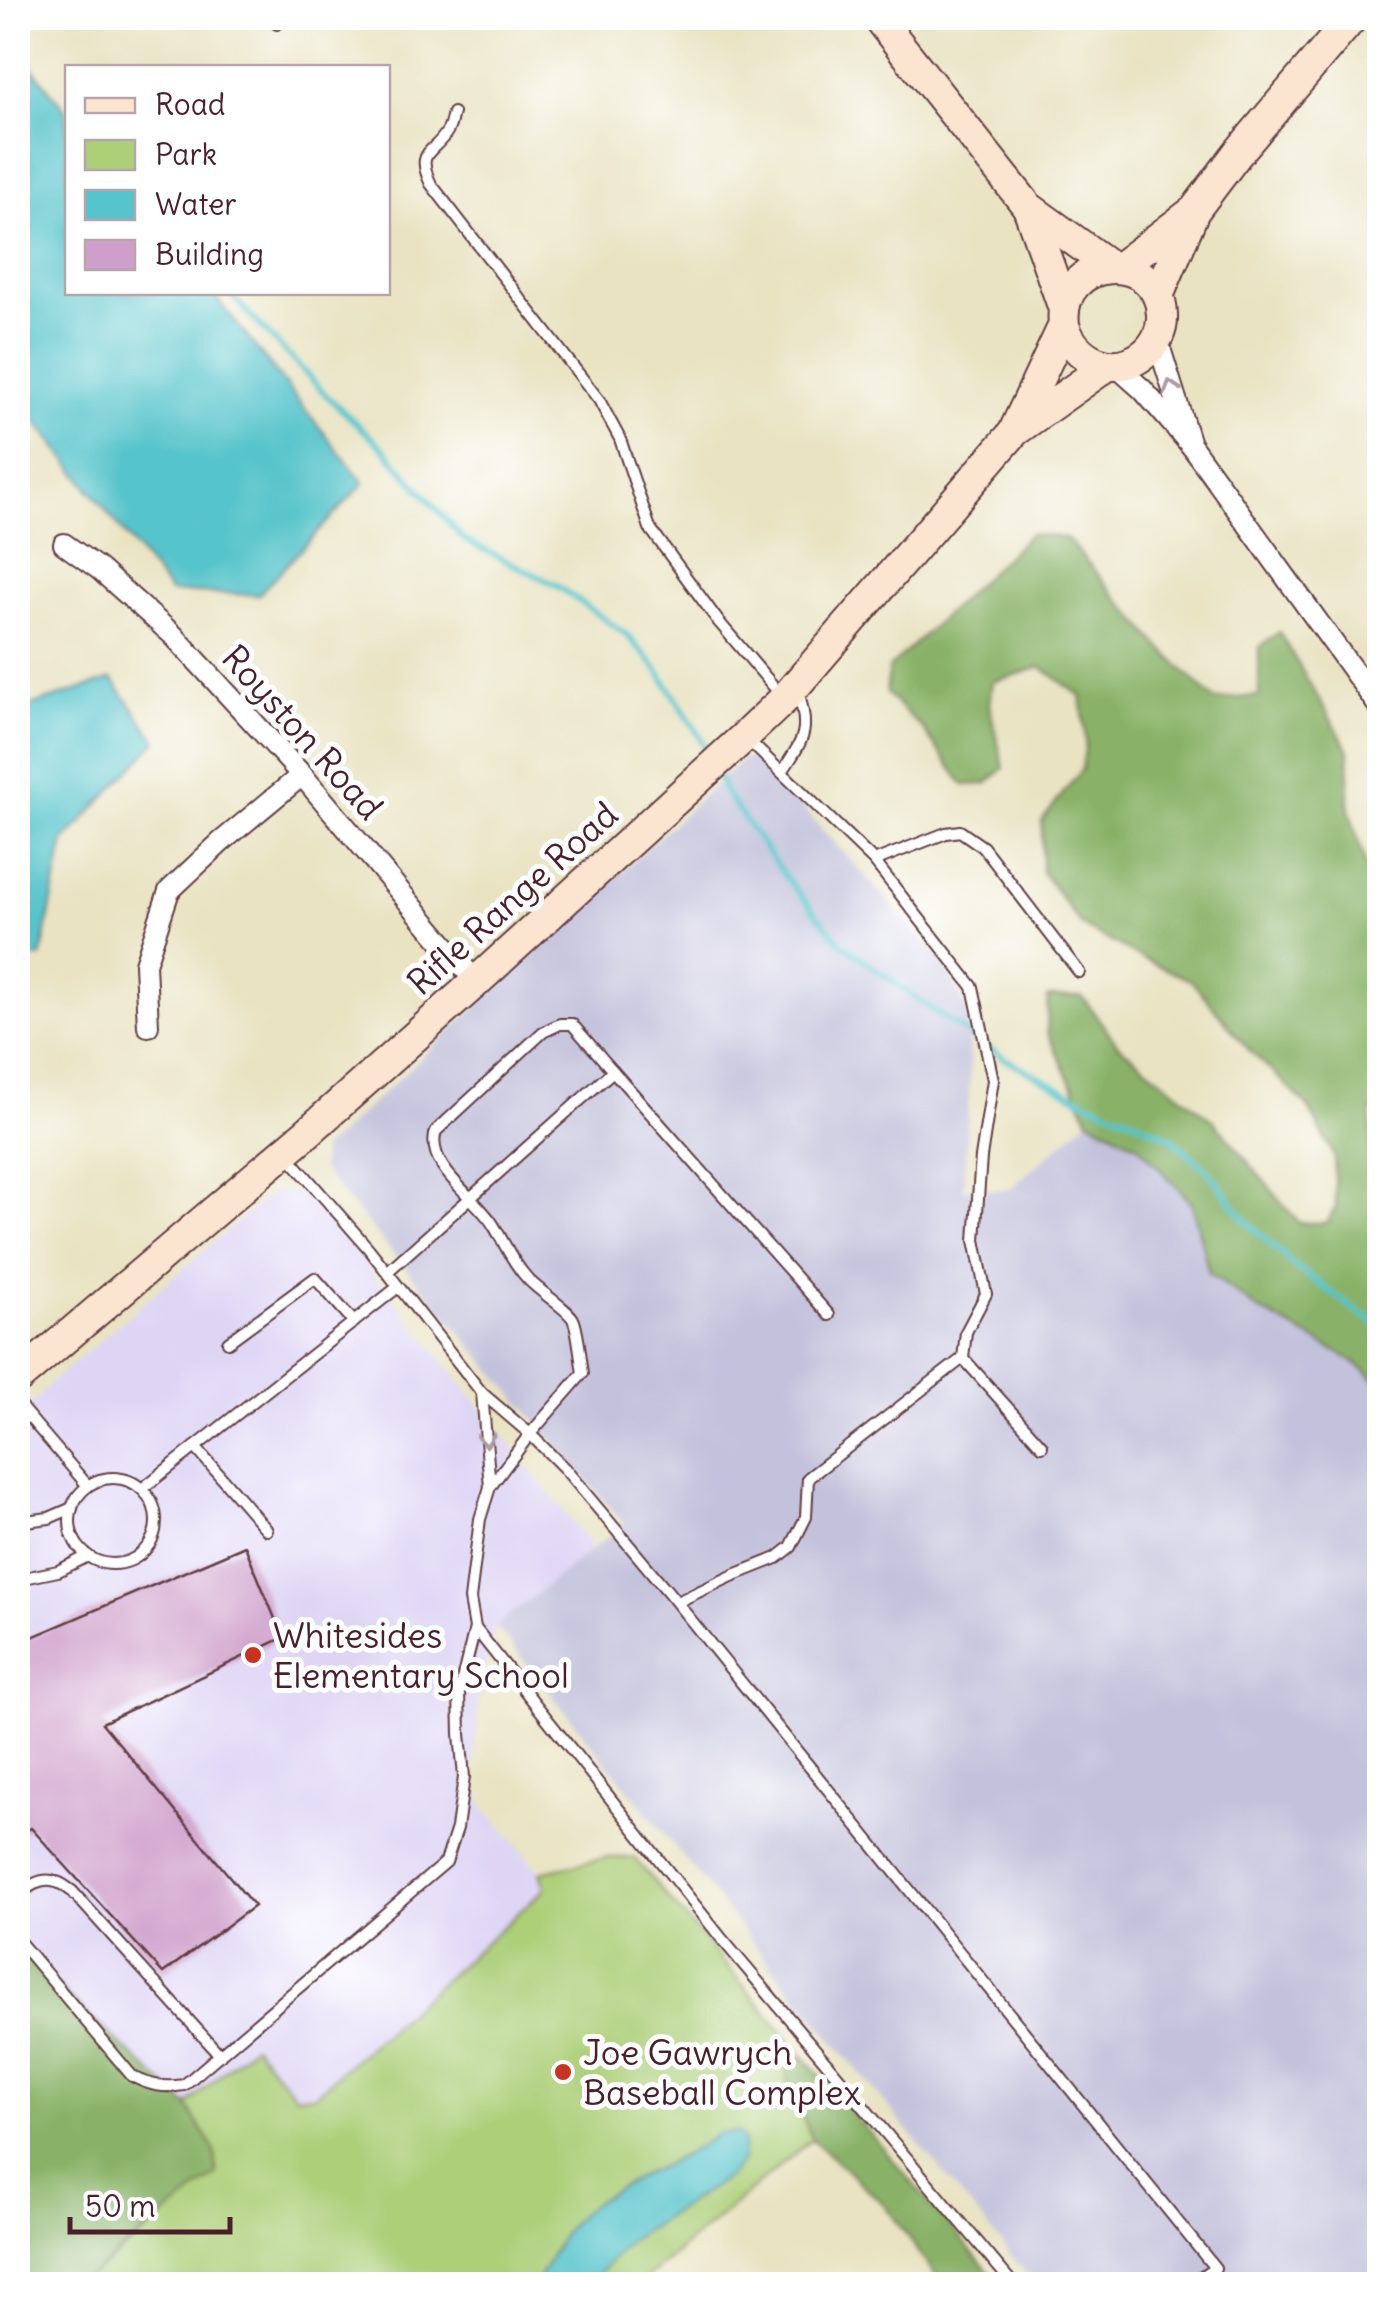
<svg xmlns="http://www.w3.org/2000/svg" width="1397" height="2302" font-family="Delius,sans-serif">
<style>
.built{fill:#ded5f5}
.industrial{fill:#c3c1db}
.green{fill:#accf78;stroke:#7b7752;stroke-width:2.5}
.forest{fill:#89b268;stroke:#6a684a;stroke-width:2.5}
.water{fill:#56c4cb;stroke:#50727b;stroke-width:2.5}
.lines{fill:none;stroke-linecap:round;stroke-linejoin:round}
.stream{stroke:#56c4cb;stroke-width:6}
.building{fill:#cf9fcb}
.lane-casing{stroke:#623c42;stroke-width:14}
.street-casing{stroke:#623c42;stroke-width:24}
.secondary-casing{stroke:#623c42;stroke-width:34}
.lane{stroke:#fff;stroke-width:10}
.street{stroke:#fff;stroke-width:20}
.secondary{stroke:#fce5d0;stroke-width:30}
.oneway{stroke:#ae9aa0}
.poi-dot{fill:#c8321e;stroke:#fff;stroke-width:4}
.labels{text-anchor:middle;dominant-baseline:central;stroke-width:10;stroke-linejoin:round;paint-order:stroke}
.street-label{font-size:35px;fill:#4a1f2b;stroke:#fff}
.poi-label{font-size:35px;fill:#4a1f2b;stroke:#fff;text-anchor:start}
</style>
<rect width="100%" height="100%" fill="#fff"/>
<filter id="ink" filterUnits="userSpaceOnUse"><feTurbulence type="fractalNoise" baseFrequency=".01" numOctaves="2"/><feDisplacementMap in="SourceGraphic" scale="20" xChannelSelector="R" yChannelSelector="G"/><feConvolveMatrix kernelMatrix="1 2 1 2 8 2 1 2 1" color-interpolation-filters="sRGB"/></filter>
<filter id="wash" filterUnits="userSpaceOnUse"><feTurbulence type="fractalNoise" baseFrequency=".0048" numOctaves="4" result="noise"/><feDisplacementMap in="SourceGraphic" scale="40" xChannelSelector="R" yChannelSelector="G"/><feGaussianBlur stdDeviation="2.25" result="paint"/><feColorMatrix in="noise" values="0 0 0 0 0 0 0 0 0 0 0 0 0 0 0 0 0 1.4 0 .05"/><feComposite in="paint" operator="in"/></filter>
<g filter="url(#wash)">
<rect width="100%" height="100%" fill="#e9e3c2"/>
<polygon class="built" points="297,1192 313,1198 594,1549 496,1626 480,1683 473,1773 483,1806 540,1872 546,1889 315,2095 295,2095 253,2045 187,2105 18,1951 18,1418 54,1380 271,1193"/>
<polygon class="industrial" points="743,759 758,759 946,965 968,1013 970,1074 963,1189 1009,1190 1089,1119 1138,1145 1192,1203 1209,1274 1259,1310 1350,1359 1379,1382 1379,2284 1035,2284 796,1996 496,1626 624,1524 321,1169 322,1150"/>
<polygon class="green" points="607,1858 634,1858 806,2059 793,2058 787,2078 812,2139 639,2284 80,2284 147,2232 215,2152 187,2105 253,2045 295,2095 315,2095 545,1889 540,1872"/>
<g class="forest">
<polygon points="1030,534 1066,538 1161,648 1214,700 1259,696 1259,647 1279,632 1349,750 1349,810 1371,883 1379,898 1380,1107 1371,1111 1371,1165 1380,1176 1379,1382 1350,1359 1259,1310 1209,1273 1192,1203 1138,1145 1089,1119 1047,1032 1048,997 1082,997 1118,1045 1213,1120 1299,1223 1326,1223 1336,1207 1334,1155 1307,1105 1247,1048 1192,981 1143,959 1082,926 1042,872 1042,821 1082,769 1086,741 1081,696 1041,667 992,682 989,705 1004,768 986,784 964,785 921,727 886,693 889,668"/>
<polygon points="18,1951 187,2105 215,2152 217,2174 80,2284 18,2284"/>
<polygon points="793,2058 806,2059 999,2284 942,2284 884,2204 812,2139 787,2079 787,2066"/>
</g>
<g class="water">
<polygon points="18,50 67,112 68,292 212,293 364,483 258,595 170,592 18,398"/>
<polygon points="112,679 157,741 64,841 41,957 18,960 18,710"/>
<path d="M719,2133h19l6,8 -2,19 -14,17 -99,64 -40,43h-57l6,-4c11,-20 26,-53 43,-67 41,-35 96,-48 138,-80z"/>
</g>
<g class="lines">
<g class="stream">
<polyline points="228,292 326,395 385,450 464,540 556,585 627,635 658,670 698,733 709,756"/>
<polyline points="716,772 725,792 786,878 841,943 918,1000 1002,1057 1079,1098 1134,1120 1173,1139 1210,1173 1245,1220 1293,1265 1380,1327"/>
</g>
</g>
<g id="blocks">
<polygon class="building" points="245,1546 283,1638 102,1723 254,1906 163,1973 31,1828 18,1835 18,1643"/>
</g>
</g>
<g filter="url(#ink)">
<use href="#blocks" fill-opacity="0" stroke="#623c42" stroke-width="2.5"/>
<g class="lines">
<defs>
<g id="lane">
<polyline points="277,24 285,18"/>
<path d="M453,113c-2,6 -2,12 -5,17 -13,24 -34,19 -17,54l168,216 21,39 30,89 68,93 62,73"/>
<polyline points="749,741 874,861 946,833 960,831 983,847 1079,972"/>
<path d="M782,772c24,-37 27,-39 16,-82"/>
<polyline points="874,861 973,987 993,1080 981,1157 975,1240 986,1294 966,1332 963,1358 1042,1446"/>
<polyline points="613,1071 829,1315"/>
<polyline points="288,1156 369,1249 482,1393 530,1434 565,1469 669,1593 1215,2268 1192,2284"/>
<path d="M387,1272l226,-201 -41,-47h-12l-17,8 -107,99c-12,36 42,67 58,95 11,18 18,36 33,52 10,12 41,31 46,41 5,9 8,43 10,54l-53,61 -40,53 -10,32 -10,80 5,29 247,311 291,345"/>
<polyline points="228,1342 315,1278 354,1322"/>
<polyline points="482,1393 490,1487"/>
<polyline points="18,1404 88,1486"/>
<polyline points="195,1447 267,1530"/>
<circle cx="113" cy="1521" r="43"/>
<polyline points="142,1489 398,1287"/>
<polyline points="18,1522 49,1518 72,1508"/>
<polyline points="18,1584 24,1578 58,1571 88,1556"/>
<polyline points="677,1602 732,1576 777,1558 791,1547 806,1517 808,1478 963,1358"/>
<path d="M18,1899c7,-12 23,-22 38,-17 6,1 11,6 16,9l148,164"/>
<path d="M18,1940l114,136c18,10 32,12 52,9l262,-223 11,-34 7,-51 -4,-43 -1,-42 16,-64"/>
</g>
<g id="street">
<polyline points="1115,365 1143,390 1190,444 1157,339"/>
<polyline points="1190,444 1380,708"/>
<polyline points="64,544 99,569 173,635 302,775 476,982"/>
<polyline points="148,1026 145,964 169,891 221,842 302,775"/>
</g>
<g id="secondary">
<polyline points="878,18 1028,207 1111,267"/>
<polyline points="1028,207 1064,309"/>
<polyline points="1120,267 1191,213"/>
<polyline points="1158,296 1194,211 1237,154 1352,18"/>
<path d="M1016,427l48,-102c-8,-71 96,-77 98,-10 1,16 -7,31 -19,40 -31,23 -69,4 -79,-30"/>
<polyline points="18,1378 308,1132 476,982 744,737 784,699 1015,431 1108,365"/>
</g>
</defs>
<use href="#lane" class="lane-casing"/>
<use href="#street" class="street-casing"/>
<use href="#secondary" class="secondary-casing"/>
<use href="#lane" class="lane"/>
<use href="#street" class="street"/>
<use href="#secondary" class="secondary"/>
</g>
<defs><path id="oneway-chevron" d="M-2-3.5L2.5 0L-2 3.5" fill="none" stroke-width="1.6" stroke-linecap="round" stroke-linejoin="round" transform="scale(2.5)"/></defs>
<g class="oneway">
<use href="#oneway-chevron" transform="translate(1171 387) rotate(-108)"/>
<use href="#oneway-chevron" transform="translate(486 1440) rotate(85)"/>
</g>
</g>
<g class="poi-dot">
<circle cx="253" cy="1655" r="10"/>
<circle cx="563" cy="2072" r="10"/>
</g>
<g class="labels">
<g class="street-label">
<text transform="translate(303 732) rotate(48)">Royston Road</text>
<text transform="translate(512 898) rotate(-42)">Rifle Range Road</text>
</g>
<g class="poi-label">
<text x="273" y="1635">Whitesides<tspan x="273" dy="40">Elementary School</tspan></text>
<text x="583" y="2052">Joe Gawrych<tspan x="583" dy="40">Baseball Complex</tspan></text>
</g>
</g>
<rect width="1397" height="2302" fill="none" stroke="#fff" stroke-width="60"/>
<rect x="65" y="65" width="325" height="230" fill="#ffffff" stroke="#b7a5aa" stroke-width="2.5"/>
<rect x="85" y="98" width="50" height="15" fill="#fce5d0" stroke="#b7a5aa" stroke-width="2.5"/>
<text x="155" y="115" font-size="30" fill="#4a1f2b">Road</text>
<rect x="85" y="140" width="50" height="30" fill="#accf78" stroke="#b7a5aa" stroke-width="2.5"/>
<text x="155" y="165" font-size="30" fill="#4a1f2b">Park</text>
<rect x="85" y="190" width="50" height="30" fill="#56c4cb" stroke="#b7a5aa" stroke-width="2.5"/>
<text x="155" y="215" font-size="30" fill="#4a1f2b">Water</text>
<rect x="85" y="240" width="50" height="30" fill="#cf9fcb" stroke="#b7a5aa" stroke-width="2.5"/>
<text x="155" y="265" font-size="30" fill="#4a1f2b">Building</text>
<path d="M70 2217v15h160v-15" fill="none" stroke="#4a1f2b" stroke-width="5"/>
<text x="85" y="2217" font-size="30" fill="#4a1f2b" stroke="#ffffff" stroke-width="8" paint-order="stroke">50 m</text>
</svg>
